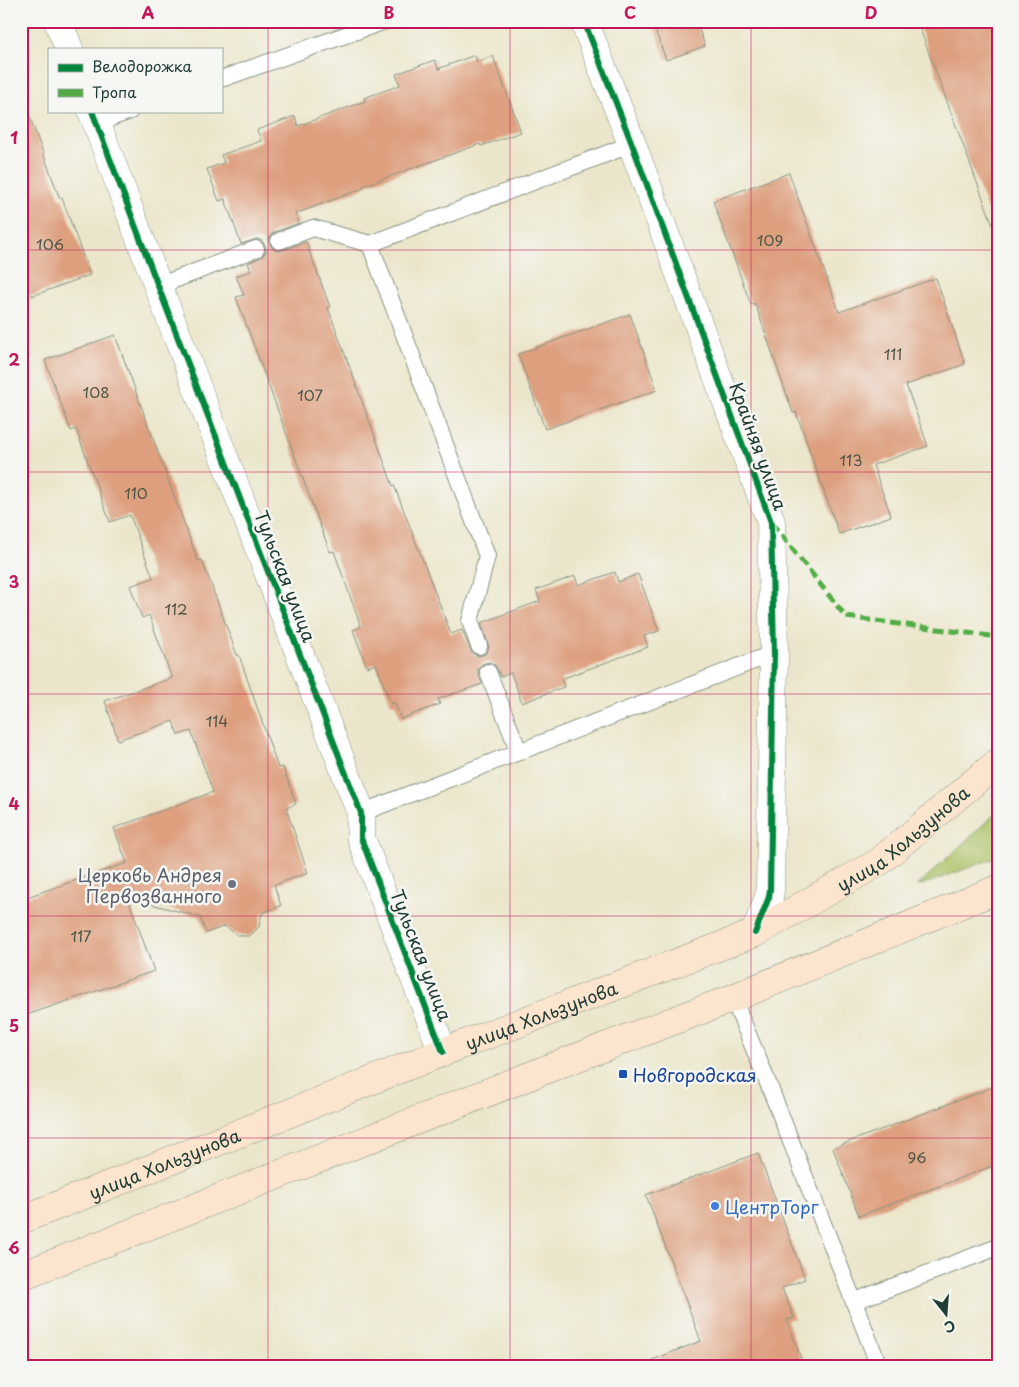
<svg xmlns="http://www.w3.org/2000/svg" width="1019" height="1387" font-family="'Playpen Sans',sans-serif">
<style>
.green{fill:#acc165;stroke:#667f4c}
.building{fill:#dd9f7e}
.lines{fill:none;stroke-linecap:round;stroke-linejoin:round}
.lane-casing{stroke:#859280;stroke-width:18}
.street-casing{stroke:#859280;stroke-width:29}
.secondary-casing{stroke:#859280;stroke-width:29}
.lane{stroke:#fff;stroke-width:16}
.street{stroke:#fff;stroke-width:28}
.secondary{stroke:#fce5cf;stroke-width:28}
.quiet{stroke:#52ad45;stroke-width:5;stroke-dasharray:10 5;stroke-linecap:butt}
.cycleway-casing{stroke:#f6f6f2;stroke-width:9}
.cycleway{stroke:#00873e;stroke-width:6}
.grid{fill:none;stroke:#c2185b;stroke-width:1;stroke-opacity:0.55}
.worship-dot{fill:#6b7280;stroke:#f6f6f2;stroke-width:2}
.transit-dot{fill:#1a4fb4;stroke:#f6f6f2;stroke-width:2}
.shop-dot{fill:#3f7fe0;stroke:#f6f6f2;stroke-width:2}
.labels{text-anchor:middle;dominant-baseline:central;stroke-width:5;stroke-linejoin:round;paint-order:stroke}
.number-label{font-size:15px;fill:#4e5646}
.street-label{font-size:18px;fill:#1f3d34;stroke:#f6f6f2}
.worship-label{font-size:18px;fill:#5b616d;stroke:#f6f6f2;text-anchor:end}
.transit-label{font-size:18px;fill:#164399;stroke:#f6f6f2;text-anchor:start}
.shop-label{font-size:18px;fill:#366cbe;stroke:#f6f6f2;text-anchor:start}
.neatline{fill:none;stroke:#c2185b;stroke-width:2}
.grid-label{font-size:16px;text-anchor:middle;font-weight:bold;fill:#c2185b}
</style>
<rect width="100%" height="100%" fill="#f6f6f2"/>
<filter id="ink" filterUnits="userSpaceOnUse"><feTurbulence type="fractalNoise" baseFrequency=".02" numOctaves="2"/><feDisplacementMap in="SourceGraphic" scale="10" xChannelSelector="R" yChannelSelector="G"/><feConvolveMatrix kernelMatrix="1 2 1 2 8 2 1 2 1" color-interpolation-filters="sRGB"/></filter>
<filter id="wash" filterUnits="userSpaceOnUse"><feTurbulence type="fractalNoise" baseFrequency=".0096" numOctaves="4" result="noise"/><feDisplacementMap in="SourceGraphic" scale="20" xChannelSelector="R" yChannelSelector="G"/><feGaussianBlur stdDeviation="1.12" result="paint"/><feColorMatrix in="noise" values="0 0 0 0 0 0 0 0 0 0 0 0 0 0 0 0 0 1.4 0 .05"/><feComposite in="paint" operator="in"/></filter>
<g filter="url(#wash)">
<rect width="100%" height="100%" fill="#ebe6cb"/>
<polygon class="green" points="998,811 998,857 916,887"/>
<g id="blocks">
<g class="building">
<polygon points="652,21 696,21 705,46 666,60"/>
<polygon points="917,21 998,21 998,228 994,228"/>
<polygon points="475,55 477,62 493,56 521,132 481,146 480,144 363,186 364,188 295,214 299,223 275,232 272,234 269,239 270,244 273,249 278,251 283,250 306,242 330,307 328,308 393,486 394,485 451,634 462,630 472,653 478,656 483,655 487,652 489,647 481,623 540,601 536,590 575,576 578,585 615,572 618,582 638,574 659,631 644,636 648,647 561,679 564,687 522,703 511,673 501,677 495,665 490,662 485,663 481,665 478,670 479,676 482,684 438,699 440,704 401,719 395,703 391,704 376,664 367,667 353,630 361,627 334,551 330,552 236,297 244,295 236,276 251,271 248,263 263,256 266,251 265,246 262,241 257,239 241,244 225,199 219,201 207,169 224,163 221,155 261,141 257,130 295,116 298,126 365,101 364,98 400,85 396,74 435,60 438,69"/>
<polygon points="25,104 60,199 62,198 90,275 32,296 21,269 21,105"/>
<polygon points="789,173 839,312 936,278 965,364 906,385 928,446 873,465 891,516 839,534 796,412 793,413 755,303 751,305 713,201"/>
<polygon points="630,314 657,390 545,429 518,354"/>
<polygon points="115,335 198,561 202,560 237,655 239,655 278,768 283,767 296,804 286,808 308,873 274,885 281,906 262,913 259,927 250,936 243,936 237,935 225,926 206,933 200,917 128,898 154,971 21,1017 21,899 127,863 114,828 213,792 191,731 178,735 173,721 118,740 105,701 172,678 149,615 142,618 130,586 153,578 130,515 110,522 76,429 71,431 45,360"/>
<polygon points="998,1085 998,1164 859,1216 833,1148"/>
<polygon points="758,1153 805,1279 782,1288 794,1318 787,1320 804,1366 644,1366 644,1363 701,1341 646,1195"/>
</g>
</g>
</g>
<g filter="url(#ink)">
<use href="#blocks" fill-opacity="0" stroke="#859280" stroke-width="1"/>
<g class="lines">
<defs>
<g id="lane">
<polyline points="221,79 385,21"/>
<polyline points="97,123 130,111"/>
<polyline points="279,241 313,228 370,244"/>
<polyline points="158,286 256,249"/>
<polyline points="479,646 470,621 487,556 370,244 632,144"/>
<polyline points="488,672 519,752"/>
<polyline points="361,813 774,653"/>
<polyline points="733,998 768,1083 879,1366"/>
<polyline points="855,1301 998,1247"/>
</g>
<g id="street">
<polyline points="58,21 69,49"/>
<polyline points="584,21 632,144 771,522 774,653 770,889 769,897 755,933"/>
<polyline points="92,111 158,286 361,813 361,838 443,1052"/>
</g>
<g id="secondary">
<path id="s1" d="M21,1220l422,-168 312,-119 124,-71 119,-100"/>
<polyline points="21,1276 560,1064 733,998 998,889"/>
</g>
</defs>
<use href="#lane" class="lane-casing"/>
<use href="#street" class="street-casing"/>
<use href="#secondary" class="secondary-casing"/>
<use href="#lane" class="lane"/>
<use href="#street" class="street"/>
<use href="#secondary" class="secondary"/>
<polyline class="quiet" points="772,523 846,617 998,637"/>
<defs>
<g id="cycleway">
<polyline points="584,21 632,144 771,522 774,653 770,889 769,897 755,933"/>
<polyline points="92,111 158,286 361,813 361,838 443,1052"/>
</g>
</defs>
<use href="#cycleway" class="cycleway-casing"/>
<use href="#cycleway" class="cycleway"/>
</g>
</g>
<path class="grid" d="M268,21v1345M510,21v1345M751,21v1345M21,250h977M21,472h977M21,694h977M21,916h977M21,1138h977"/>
<circle class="worship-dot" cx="232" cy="884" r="5"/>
<rect class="transit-dot" x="618" y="1069" width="10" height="10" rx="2.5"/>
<circle class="shop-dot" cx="715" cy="1206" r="5"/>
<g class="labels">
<g class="number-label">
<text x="770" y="239">109</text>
<text x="50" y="243">106</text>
<text x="893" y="353">111</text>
<text x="96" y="391">108</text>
<text x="310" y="394">107</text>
<text x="851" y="459">113</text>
<text x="136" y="492">110</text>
<text x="176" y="608">112</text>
<text x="217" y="720">114</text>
<text x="81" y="935">117</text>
<text x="917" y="1156">96</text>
</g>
<g class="street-label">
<text transform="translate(759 446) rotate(70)">Крайняя улица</text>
<text transform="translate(286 576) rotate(69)">Тульская улица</text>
<text stroke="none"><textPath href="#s1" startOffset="964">улица Хользунова</textPath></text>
<text transform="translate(422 955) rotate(69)">Тульская улица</text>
<text stroke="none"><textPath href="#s1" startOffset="559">улица Хользунова</textPath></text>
<text stroke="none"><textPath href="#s1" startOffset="154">улица Хользунова</textPath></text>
</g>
<g class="worship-label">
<text x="222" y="874">Церковь Андрея<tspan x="222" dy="21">Первозванного</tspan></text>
</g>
<g class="transit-label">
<text x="633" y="1074">Новгородская</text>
</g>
<g class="shop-label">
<text x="725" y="1206">ЦентрТорг</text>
</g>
</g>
<rect width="1019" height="1387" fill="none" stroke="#f6f6f2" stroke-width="55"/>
<rect x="48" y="48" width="175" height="65" fill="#f6f6f2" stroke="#a0aca6"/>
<rect x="58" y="64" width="25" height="8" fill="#00873e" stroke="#a0aca6"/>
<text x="92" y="72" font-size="15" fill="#1f3d34">Велодорожка</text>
<rect x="58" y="89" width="25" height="8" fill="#52ad45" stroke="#a0aca6"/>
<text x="92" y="98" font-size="15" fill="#1f3d34">Тропа</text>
<g transform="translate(946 1314) rotate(163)" stroke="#f6f6f2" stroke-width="4" paint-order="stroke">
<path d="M0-4L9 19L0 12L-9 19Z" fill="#1f3d34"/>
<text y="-8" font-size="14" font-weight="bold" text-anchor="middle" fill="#1f3d34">С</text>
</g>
<rect x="28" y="28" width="964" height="1332" class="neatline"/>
<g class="grid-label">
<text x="148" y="19">A</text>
<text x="389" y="19">B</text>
<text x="630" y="19">C</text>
<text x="871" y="19">D</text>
<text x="14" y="144">1</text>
<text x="14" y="366">2</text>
<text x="14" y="588">3</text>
<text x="14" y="810">4</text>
<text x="14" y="1032">5</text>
<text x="14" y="1254">6</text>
</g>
</svg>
